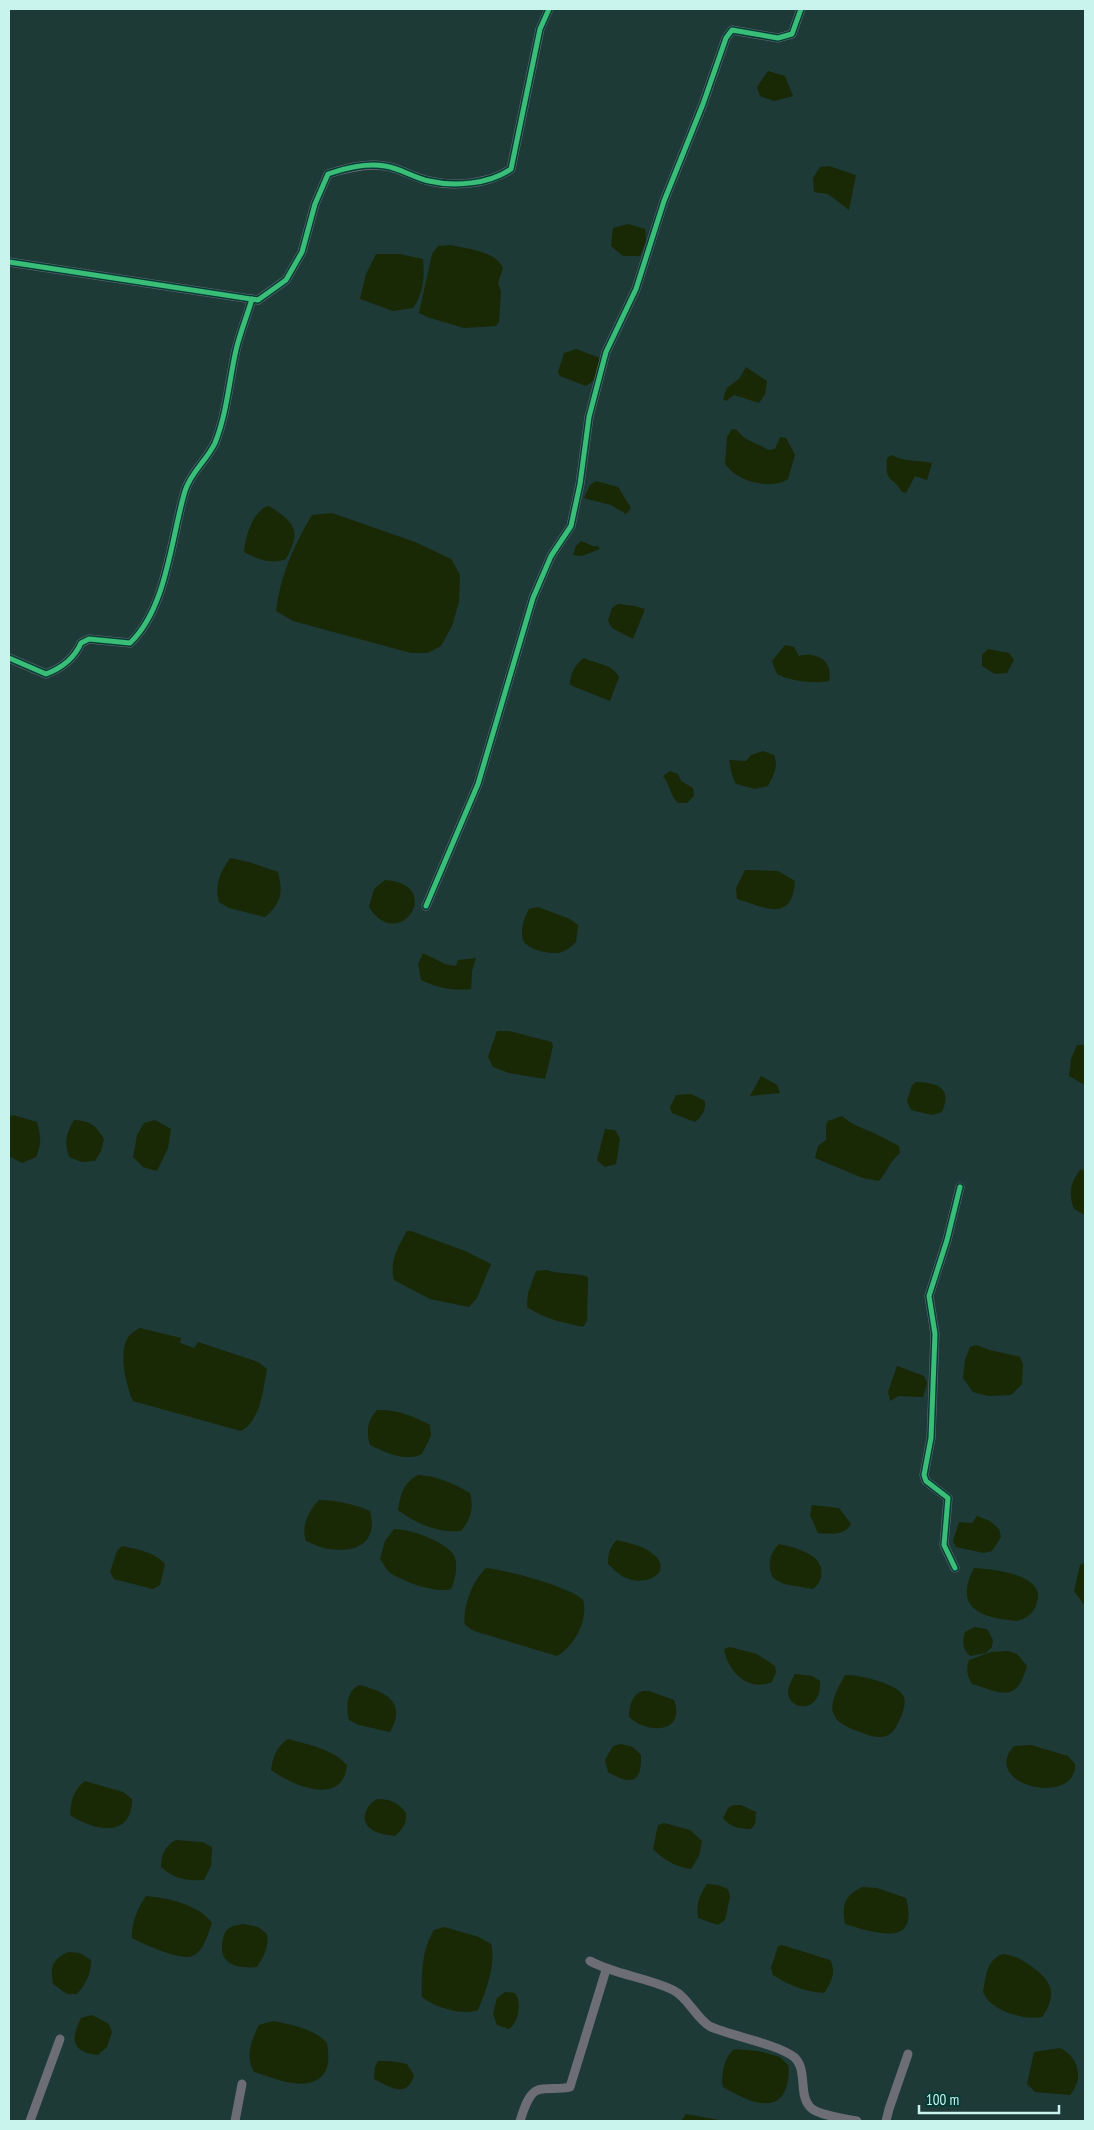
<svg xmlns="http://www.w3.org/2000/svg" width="1094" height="2130" font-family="'PT Sans Narrow',sans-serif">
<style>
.water{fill:#192805}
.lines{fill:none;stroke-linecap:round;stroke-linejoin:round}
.minor{stroke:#6c6d75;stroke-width:9}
.cycleway-casing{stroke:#053b36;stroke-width:8}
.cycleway{stroke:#3abd76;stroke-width:5}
</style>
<rect width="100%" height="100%" fill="#1e3a37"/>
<g class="water">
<polygon points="768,71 785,76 793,96 774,101 760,96 757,87"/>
<polygon points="829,166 856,175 849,210 828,194 814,192 813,178 820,167"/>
<polygon points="628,224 645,229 646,241 640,256 623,256 611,246 613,228"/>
<path d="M451,245c16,4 45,6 52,23l-5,15 3,9 -2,30 -3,4 -32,2 -37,-11 -8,-4 13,-59 6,-8z"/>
<path d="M376,254h24l23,5c2,16 0,36 -10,49l-20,3 -33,-12 6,-25z"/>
<path d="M576,349l24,9c-2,12 -2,22 -14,28l-26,-10 -2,-4 6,-19z"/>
<polygon points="746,367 767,381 765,394 759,403 734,395 726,401 723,399 727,388 739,379"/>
<path d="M732,429l5,1c8,12 20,12 31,20l7,-1 5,-12 6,1 9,17 -7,24c-14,10 -41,4 -54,-6 -3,-2 -6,-6 -9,-9l2,-27z"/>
<path d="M892,455c11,7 26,5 40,8l-5,17 -12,-4 -9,17 -4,-1c-10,-18 -17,-7 -15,-34z"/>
<polygon points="596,481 618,487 631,508 626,514 611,505 584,498 590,485"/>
<path d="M269,506c27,17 32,25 17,53 -15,6 -28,0 -42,-7 1,-14 9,-43 25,-46z"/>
<path d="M332,513l83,29 36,17 9,16 -1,27 -7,24 -11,20 -13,7h-17l-118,-32 -17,-10c4,-35 18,-66 36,-96z"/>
<polygon points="581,541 593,546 598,546 600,549 582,556 573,555 576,546"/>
<polygon points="618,604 635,606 645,609 633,639 612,628 608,621 612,608"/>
<path d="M785,645l9,2 5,9c17,-5 35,5 30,25 -15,3 -39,0 -52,-7l-5,-13z"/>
<polygon points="988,649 1009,653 1014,660 1007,673 995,674 982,666 982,655"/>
<path d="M584,658c11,6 28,5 35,19l-9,24 -40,-16c-1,-9 6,-22 14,-27z"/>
<path d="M763,751l11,4c5,12 -1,21 -6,31l-13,3 -19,-5 -4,-9 -3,-15 17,1 5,-6z"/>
<path d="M670,771l8,3 3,7 12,7 1,8 -7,7h-9c-8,-7 -8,-19 -15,-27z"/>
<path d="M230,858l19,4 29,10c5,21 4,30 -13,45l-36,-9 -10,-6c-5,-17 1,-29 11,-44z"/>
<path d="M745,870l33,1 17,10c-3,43 -31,26 -58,18l-1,-11z"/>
<path d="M385,880c61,4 14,75 -16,27l5,-18z"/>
<path d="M538,907l32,12 8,6 -2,17c-5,5 -10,9 -17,11 -9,1 -32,-3 -36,-13 -3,-9 1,-23 6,-31z"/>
<path d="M423,953l22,11 11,2 2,-6 18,-2 -4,13 -1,18c-19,2 -33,-1 -50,-9l-3,-16z"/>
<polygon points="497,1031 509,1031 552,1042 553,1046 545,1079 509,1073 493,1067 488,1057"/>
<polygon points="1077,1045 1085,1045 1085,1085 1069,1076 1071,1059"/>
<polygon points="761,1076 777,1085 780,1093 750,1096"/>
<path d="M916,1082c23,1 36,6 26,30l-10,3 -21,-5 -4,-9 5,-16z"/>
<path d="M691,1094l14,7c1,9 -3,15 -10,21l-23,-9 -2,-6 6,-12z"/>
<path d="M13,1115l24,7c4,15 5,20 -1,35l-14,6 -13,-7v-39z"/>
<path d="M842,1116c10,9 20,12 32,17 9,4 16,9 25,13l1,7c-10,8 -13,19 -21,28l-16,-3 -48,-20 3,-12 8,-6v-15l2,-4z"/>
<path d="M74,1120c17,1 21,5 30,19l-3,12 -6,10 -13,1 -13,-5c-5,-16 -3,-23 5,-37z"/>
<polygon points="155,1120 171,1129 168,1148 157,1171 143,1167 133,1157 137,1135 144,1123"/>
<polygon points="605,1129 615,1130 620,1139 616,1164 605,1167 597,1160"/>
<path d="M1081,1169l4,2v44l-11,-6c-6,-16 -4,-26 7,-40z"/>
<path d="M407,1231h4l54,20 26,13 -14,34 -8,9 -39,-8 -36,-19c-5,-18 4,-33 13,-49z"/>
<path d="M547,1270c14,5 27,2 41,7l-1,44 -4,6c-20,-5 -39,-8 -56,-20l1,-14 8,-22z"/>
<path d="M140,1328l41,10 -1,5 14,5 4,-6 60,20 9,7c-4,20 -6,51 -26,62l-108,-30c-7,-16 -16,-52 -3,-66 2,-3 7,-5 10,-7z"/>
<polygon points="976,1345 990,1350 1020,1357 1023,1364 1022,1384 1011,1395 989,1396 973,1392 963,1378 965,1360 970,1347"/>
<polygon points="897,1366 924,1376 927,1383 923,1397 899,1396 890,1401 888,1392"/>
<path d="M377,1410c19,-1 37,6 53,15l1,11 -9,18c-19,8 -34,-1 -52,-9 -4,-14 -3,-24 7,-35z"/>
<path d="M418,1475c19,1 35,8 52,18 4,15 1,26 -9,38 -23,2 -45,-7 -63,-21 3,-16 5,-27 20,-35z"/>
<path d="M319,1500c18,0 34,4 51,11 8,31 -12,42 -41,38 -8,-1 -16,-5 -23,-8 -5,-15 2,-29 13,-41z"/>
<path d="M812,1505l27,3 12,16c-7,12 -20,10 -33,9l-8,-18z"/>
<polygon points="977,1516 990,1521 999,1529 1001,1537 992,1551 984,1553 956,1547 953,1541 959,1522 972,1523"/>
<path d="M394,1529c14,-1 57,14 61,29 3,9 0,22 -4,31 -14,5 -50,-8 -62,-17 -3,-3 -6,-9 -9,-13l5,-18z"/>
<path d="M617,1540c12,3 27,6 36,14 21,17 -5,32 -24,25 -8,-2 -15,-9 -21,-15 0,-10 2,-18 9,-24z"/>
<path d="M779,1544c16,4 47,10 42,33 -2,6 -3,8 -8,12l-29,-5 -11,-6c-6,-12 -4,-24 6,-34z"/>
<path d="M122,1546c14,3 33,6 43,18l-5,21 -7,4 -39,-10 -4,-7 7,-21z"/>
<polygon points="1085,1563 1085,1606 1074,1591 1080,1565"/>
<path d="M486,1568c20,2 84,19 97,32 6,19 -9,47 -26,56l-83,-25 -9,-6c-3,-18 8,-45 21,-57z"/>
<path d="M974,1568c18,1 72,6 63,34 -2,9 -8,15 -17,18 -6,2 -14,-1 -19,-1 -34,-6 -42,-22 -27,-51z"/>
<path d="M975,1627l12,2 6,11 -1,7 -6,6 -16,3c-8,-8 -8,-14 -5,-24z"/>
<path d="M730,1647l27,7 18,12 1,6 -4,10c-24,10 -44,-10 -48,-33z"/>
<path d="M1008,1651l9,3 10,12c-11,38 -25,27 -55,18 -5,-8 -6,-15 -3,-24l22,-8z"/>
<path d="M795,1674l17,2 8,5c2,32 -30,31 -32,12 0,-7 4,-13 7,-19z"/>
<path d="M845,1675c14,0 53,8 59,22 2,6 -1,16 -4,22 -3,6 -6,14 -14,17 -8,3 -18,-1 -26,-4 -36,-12 -32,-27 -15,-57z"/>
<path d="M359,1685c27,7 48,17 31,47l-31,-7 -10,-5c-3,-13 -3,-28 10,-35z"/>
<path d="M643,1691h6l25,9c12,34 -27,34 -45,17 0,-11 3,-23 14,-26z"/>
<path d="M288,1739c21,6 43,9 59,26 -4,42 -54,21 -76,5 2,-13 5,-23 17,-31z"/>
<path d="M621,1744l12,3 8,8c1,29 -11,30 -33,17l-3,-12 8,-14z"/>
<path d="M1031,1745l37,11 7,8c1,44 -96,21 -61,-18z"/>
<path d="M85,1781l38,11 9,7c0,40 -38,32 -62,16 1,-14 3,-25 15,-34z"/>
<path d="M377,1799c13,0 21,3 29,14 1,10 -3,16 -11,23 -7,-1 -18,-2 -24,-7 -12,-9 -5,-24 6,-30z"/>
<path d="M733,1805h8l15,7 -1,12 -4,5c-11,0 -21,-2 -28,-11l5,-10z"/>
<path d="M664,1823l26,7 12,11 -3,15 -8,13c-15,-2 -27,-9 -38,-20l5,-24z"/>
<path d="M176,1840l26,2 10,5 -1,19 -7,14c-18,1 -29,-1 -43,-13 0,-13 4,-21 15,-27z"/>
<path d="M707,1884l11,1 10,4 2,8 -5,23 -7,5 -20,-7c-2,-13 1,-23 9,-34z"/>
<path d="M862,1887l15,1 29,10c14,52 -33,34 -61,26 -3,-19 -1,-28 17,-37z"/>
<path d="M146,1896c22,2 52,8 66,27 -4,10 -8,29 -20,33 -12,5 -48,-12 -60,-18 -1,-14 6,-31 14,-42z"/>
<path d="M243,1924l15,3 9,7c2,13 -3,22 -10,33 -21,2 -40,-3 -34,-28 1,-5 3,-10 8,-12 4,-2 9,-2 12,-3z"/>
<path d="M444,1927l35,10 12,7c5,20 -5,47 -13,66 -15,6 -44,-3 -56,-13 -1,-22 0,-48 12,-67z"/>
<path d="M782,1945l48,15c7,12 1,22 -6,33 -18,-1 -36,-8 -51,-18l-2,-7 7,-22z"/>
<path d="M68,1952l12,1 11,7c0,15 -5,23 -14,34h-10l-14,-10c-3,-18 -1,-24 15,-32z"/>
<path d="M1002,1954c11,1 20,5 29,12 21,15 27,28 11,51 -15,3 -41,-4 -52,-15 -3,-2 -5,-7 -7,-10 3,-15 3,-31 19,-38z"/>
<path d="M505,1992l10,1c7,9 4,29 -6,36l-12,-4 -4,-11 4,-16z"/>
<path d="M92,2015l17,9 3,8 -5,15 -9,8c-26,-3 -28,-15 -17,-37z"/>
<path d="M273,2021c19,4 40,7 54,22 1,8 3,19 -1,27 -13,26 -52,8 -72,2 -9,-16 -3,-31 5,-47z"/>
<path d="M1060,2048c19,9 24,31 10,47l-35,-3 -8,-8 7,-32z"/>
<path d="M735,2049l23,2 22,6 8,8c2,8 0,16 -2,23 -10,29 -44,10 -63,-1 -3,-10 2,-33 12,-38z"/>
<path d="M378,2061h13l16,3 7,11c-7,24 -24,12 -40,4l1,-12z"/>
<polygon points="686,2114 724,2121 681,2121"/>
</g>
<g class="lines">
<g class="minor">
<path d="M9,262l249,38 28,-20 16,-28 13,-48 13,-30c18,-6 37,-11 57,-8 15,2 29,12 44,15 26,6 60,3 82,-12l29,-140 9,-20"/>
<path d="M9,658l37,16c16,-6 28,-15 35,-31l8,-4 41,4c37,-35 41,-105 55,-152 6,-19 22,-31 30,-48 12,-30 14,-62 21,-93 4,-17 11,-34 16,-51"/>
<polyline points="426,906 478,784 533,598 551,556 571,526 580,484 589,417 606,352 636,289 664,201 703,104 726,38 732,30 778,38 792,34 801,9"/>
<polyline points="955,1568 944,1545 948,1498 926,1481 924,1475 931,1438 935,1334 929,1296 947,1240 960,1187"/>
<path d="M590,1961c26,14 56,16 83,29 15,7 24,30 38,37 21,9 66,17 83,30 14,12 4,37 16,50 7,8 36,12 47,14"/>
<polyline points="30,2121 60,2039"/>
<polyline points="235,2121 242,2084"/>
<path d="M520,2121c3,-9 8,-28 18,-31 7,-3 22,0 32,-3l36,-117"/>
<polyline points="886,2121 889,2109 908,2054"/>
</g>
<defs>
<g id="cycleway">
<path d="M9,262l249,38 28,-20 16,-28 13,-48 13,-30c18,-6 37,-11 57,-8 15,2 29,12 44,15 26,6 60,3 82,-12l29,-140 9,-20"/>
<path d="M9,658l37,16c16,-6 28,-15 35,-31l8,-4 41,4c37,-35 41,-105 55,-152 6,-19 22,-31 30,-48 12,-30 14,-62 21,-93 4,-17 11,-34 16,-51"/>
<polyline points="426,906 478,784 533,598 551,556 571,526 580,484 589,417 606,352 636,289 664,201 703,104 726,38 732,30 778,38 792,34 801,9"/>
<polyline points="955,1568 944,1545 948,1498 926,1481 924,1475 931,1438 935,1334 929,1296 947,1240 960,1187"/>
</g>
</defs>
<use href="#cycleway" class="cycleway-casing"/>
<use href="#cycleway" class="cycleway"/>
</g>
<rect width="1094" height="2130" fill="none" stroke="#c9f3ed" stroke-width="20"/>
<path d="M919 2105v8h140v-8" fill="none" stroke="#c9f3ed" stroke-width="2.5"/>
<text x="926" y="2105" font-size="15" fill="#c9f3ed" stroke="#053b36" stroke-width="4" paint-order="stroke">100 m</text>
</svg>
